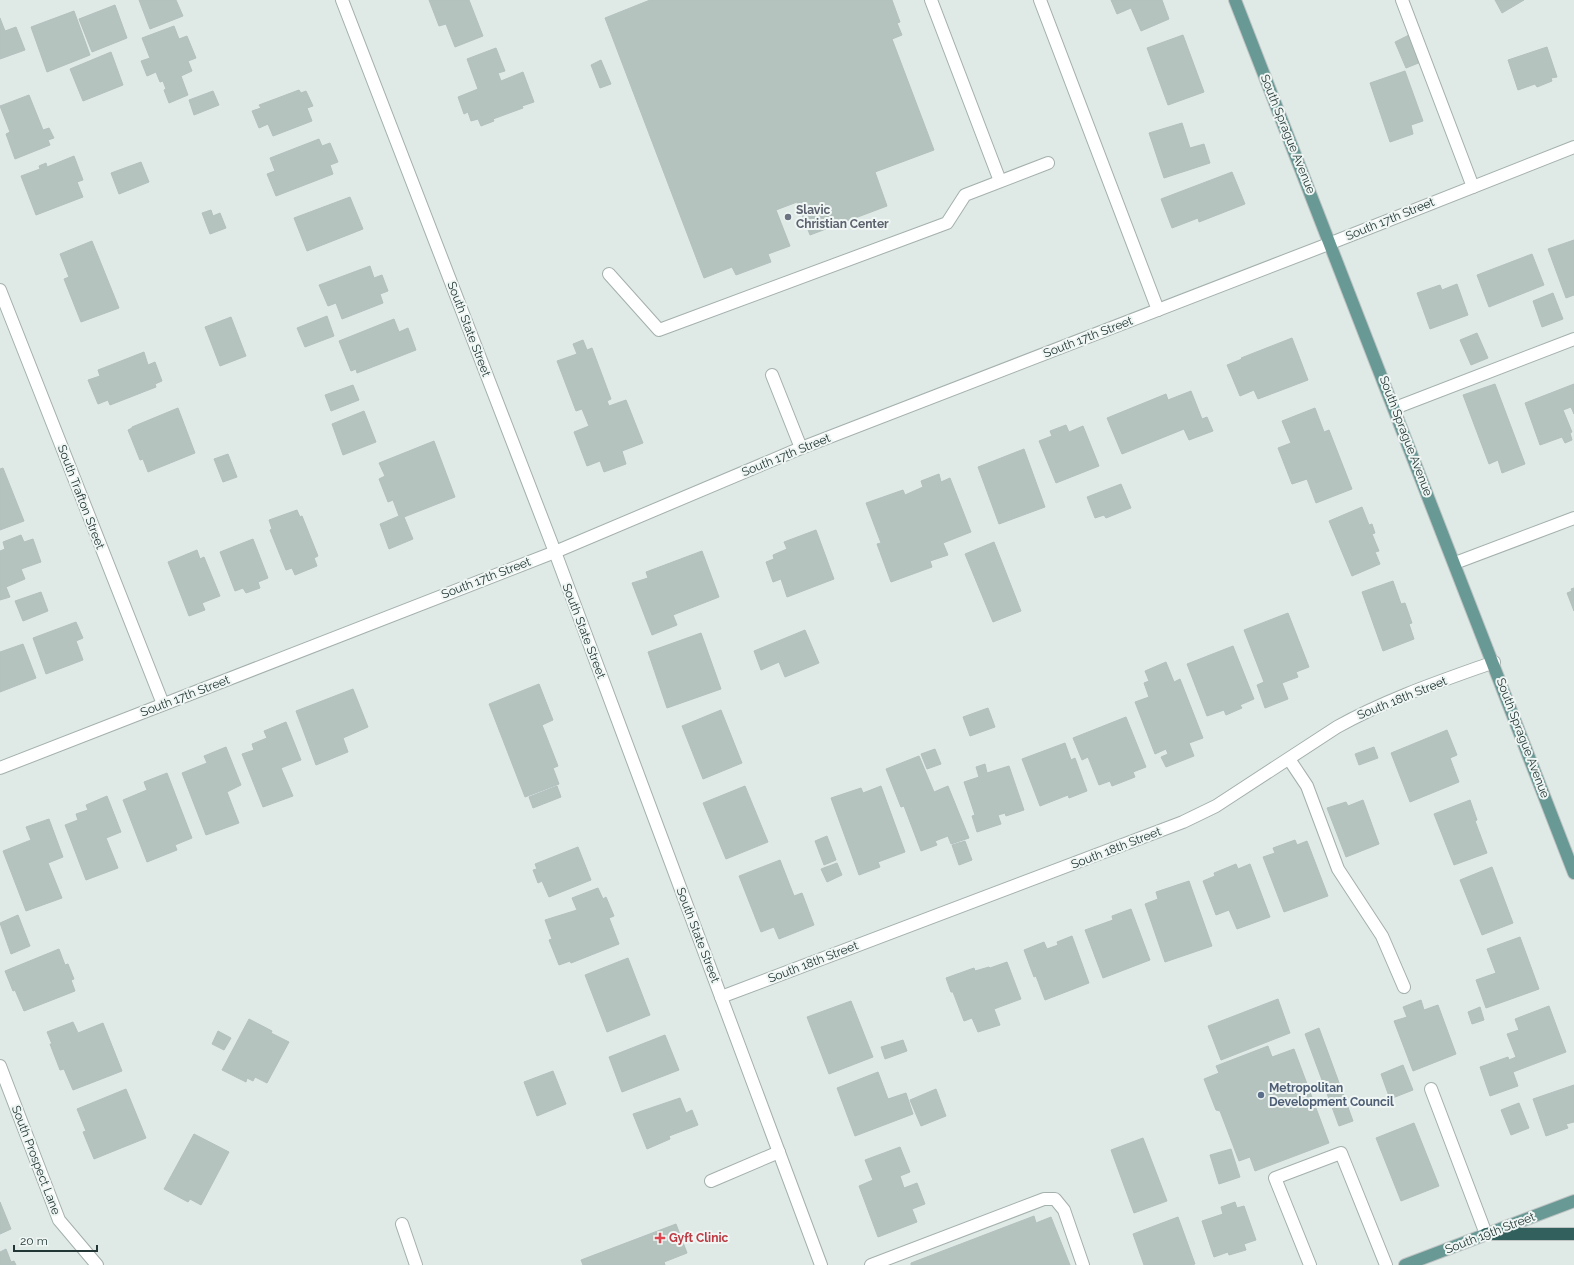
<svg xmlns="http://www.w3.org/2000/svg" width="1574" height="1265" font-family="Raleway,sans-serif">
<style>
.building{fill:#b5c3bf;stroke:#b3c1be}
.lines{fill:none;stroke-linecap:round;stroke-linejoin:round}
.minor-casing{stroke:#a3b0ad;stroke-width:14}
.major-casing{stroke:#bdc3c2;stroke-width:14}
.highway-casing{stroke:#bdc3c2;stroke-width:14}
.minor{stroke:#fff;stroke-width:12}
.major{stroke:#699995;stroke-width:12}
.highway{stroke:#32605d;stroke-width:12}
.worship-dot{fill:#6b7280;stroke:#eff6f4;stroke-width:1.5}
.service-dot{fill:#5c6f8a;stroke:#eff6f4;stroke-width:1.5}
.health-dot{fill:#e0444e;stroke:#eff6f4;stroke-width:1.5}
.labels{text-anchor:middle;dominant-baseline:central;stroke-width:4;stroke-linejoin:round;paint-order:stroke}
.street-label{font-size:12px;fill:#223735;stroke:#eff6f4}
.worship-label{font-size:12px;font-weight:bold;fill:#5b616d;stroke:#eff6f4;text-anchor:start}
.service-label{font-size:12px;font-weight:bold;fill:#4e5e75;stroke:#eff6f4;text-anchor:start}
.health-label{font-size:12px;font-weight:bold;fill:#be3a42;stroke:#eff6f4;text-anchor:start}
</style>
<rect width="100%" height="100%" fill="#dfe9e6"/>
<g class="building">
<polygon points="139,0 176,0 183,16 150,29"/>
<polygon points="429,0 469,0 483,36 455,47 446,24 439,26"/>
<polygon points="650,0 892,0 900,22 897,23 902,35 892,39 934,150 875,172 887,206 810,235 797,202 776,210 790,246 768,254 771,262 736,275 732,267 704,278 605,18"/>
<polygon points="1111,0 1162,0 1169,19 1141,31 1131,8 1117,14"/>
<polygon points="1495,0 1524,0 1502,13"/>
<polygon points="115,5 127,38 92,52 79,19"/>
<polygon points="74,11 90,55 47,72 31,27"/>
<polygon points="0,18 5,31 16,27 25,50 0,59"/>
<polygon points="174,26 179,39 187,36 196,58 188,61 192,71 181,76 188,95 169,103 164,90 166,89 163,81 160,82 156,72 147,76 141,61 150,58 142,38"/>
<polygon points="1183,35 1204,92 1168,105 1147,48"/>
<polygon points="1409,35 1421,62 1406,68 1395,42"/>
<polygon points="1547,47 1557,77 1551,78 1552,81 1537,87 1535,84 1518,90 1508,60"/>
<polygon points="496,48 505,71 498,73 501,81 523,72 534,102 522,106 523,108 493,119 494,121 481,126 478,119 471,121 468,112 464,114 458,97 478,89 467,59"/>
<polygon points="111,52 123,85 83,101 70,69"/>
<polygon points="601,60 611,84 600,88 591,65"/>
<polygon points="1405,71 1423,121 1411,125 1413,134 1390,142 1370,83"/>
<polygon points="299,90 301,93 306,91 313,106 307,108 312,121 273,136 268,124 259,128 252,111 261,108 259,105"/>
<polygon points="213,91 219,105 194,115 189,100"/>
<polygon points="29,95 43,130 49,128 54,138 48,140 50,145 15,159 6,134 10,132 0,106"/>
<polygon points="1182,123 1190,148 1204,144 1210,163 1164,178 1149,133"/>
<polygon points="319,139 322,146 330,143 338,162 330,165 333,174 276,196 267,174 275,171 270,158"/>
<polygon points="74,156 83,180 77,182 83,197 36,215 21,176 40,169 39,166 46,163 47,167"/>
<polygon points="141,162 149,182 119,194 111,173"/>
<polygon points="1232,172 1245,204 1199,222 1198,218 1172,228 1161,199"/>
<polygon points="350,197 363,229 307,251 294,218"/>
<polygon points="211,210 213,216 220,213 226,228 210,234 202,213"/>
<polygon points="1574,240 1574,295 1566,298 1548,249"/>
<polygon points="92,241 119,308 81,322 64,279 69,277 60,254"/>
<polygon points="1532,254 1544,285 1489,307 1477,275"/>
<polygon points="370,266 374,278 382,275 388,291 380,294 383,303 342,319 336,303 328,306 319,285"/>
<polygon points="1457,284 1468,315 1430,329 1417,293 1440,285 1442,290"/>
<polygon points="1553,293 1563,319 1542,327 1533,301"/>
<polygon points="327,316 334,336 305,347 297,328"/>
<polygon points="231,317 246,356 220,366 205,327"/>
<polygon points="394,319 399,332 408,328 416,350 357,373 356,369 351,371 339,341"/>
<polygon points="1477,333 1488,358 1471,365 1460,340"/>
<polygon points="1292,338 1308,380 1258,399 1254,390 1240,396 1227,365 1242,359 1241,358"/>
<polygon points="583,340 587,350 592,348 611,399 607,401 609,406 626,400 643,443 622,451 626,464 604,472 600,461 587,466 574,432 589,426 582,409 576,411 557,361 577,354 573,344"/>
<polygon points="144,352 148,365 155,362 162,381 155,384 156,387 110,405 108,400 98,404 88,380 100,376 98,370"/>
<polygon points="1495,384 1525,464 1502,473 1498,460 1489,464 1463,395"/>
<polygon points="1574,384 1574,414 1571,407 1563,410 1572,432 1570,433 1572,440 1565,443 1562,437 1540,445 1525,403"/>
<polygon points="353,385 359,400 331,411 325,395"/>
<polygon points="1191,391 1202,419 1207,417 1213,431 1189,440 1184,429 1122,454 1107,418 1166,394 1168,400"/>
<polygon points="178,408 195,453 148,472 143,459 140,460 128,430 132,428 132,427"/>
<polygon points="1315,408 1324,432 1329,430 1352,489 1316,503 1307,479 1292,484 1278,448 1291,443 1282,421"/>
<polygon points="364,411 376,442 343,455 332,424"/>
<polygon points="1066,425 1069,432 1083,426 1099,466 1056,483 1039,441 1052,436 1050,431"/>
<polygon points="434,441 455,497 404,517 413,539 389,549 380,524 399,516 393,500 388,502 379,479 385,476 379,463"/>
<polygon points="1024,449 1045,507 999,524 978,467"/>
<polygon points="228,454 237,477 223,482 214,459"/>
<polygon points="3,468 24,521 0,530 0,469"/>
<polygon points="939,474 941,482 950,478 971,532 943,543 948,555 930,561 932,567 891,582 877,544 881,543 866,503 903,490 905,495 923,487 921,481"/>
<polygon points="1121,484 1131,508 1106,518 1104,515 1095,518 1087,497"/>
<polygon points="1362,507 1369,525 1372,524 1375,533 1372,534 1379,551 1375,552 1380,564 1352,576 1329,521"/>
<polygon points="297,510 300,517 302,516 318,556 314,558 317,566 295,575 292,568 286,570 270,530 272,529 269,520"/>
<polygon points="816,530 834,579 787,597 781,579 773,582 766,562 774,559 773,555 787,549 784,542"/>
<polygon points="21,535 24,542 33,539 41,562 21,569 25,579 6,587 10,597 0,600 0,551 5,549 3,542"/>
<polygon points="253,539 268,578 258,582 260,588 246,593 243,588 235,591 220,552"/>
<polygon points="994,542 1021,611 993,622 965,554"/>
<polygon points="197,550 200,559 204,557 220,596 202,603 205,610 189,616 168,562"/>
<polygon points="702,551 719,597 673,615 677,625 652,635 632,583 648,578 646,572"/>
<polygon points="1393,581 1401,604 1405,603 1412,623 1409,624 1414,639 1383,651 1362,592"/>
<polygon points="1574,588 1574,611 1567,593 1572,591 1571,589"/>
<polygon points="41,592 48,611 23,621 15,601"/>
<polygon points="1288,613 1309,667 1296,672 1298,677 1282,683 1288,699 1265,708 1257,685 1264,682 1244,630"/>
<polygon points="76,622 83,638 76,641 83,660 46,674 33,638"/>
<polygon points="805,630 819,663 785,677 779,662 761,670 754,651"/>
<polygon points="701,633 721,689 667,708 648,652"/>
<polygon points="23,644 36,678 0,692 0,652"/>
<polygon points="1233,646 1254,699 1240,705 1242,708 1226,715 1224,710 1207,716 1187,664"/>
<polygon points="1166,662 1174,682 1180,679 1203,738 1189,743 1194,756 1166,767 1161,757 1168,754 1166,749 1155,754 1135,702 1149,697 1144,683 1149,681 1145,671"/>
<polygon points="539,684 553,720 542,725 558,766 553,768 559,784 525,797 489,704"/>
<polygon points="353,689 368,727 343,738 348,752 316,765 296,711"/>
<polygon points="988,708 995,727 970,736 963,717"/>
<polygon points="721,710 742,763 703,779 682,726"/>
<polygon points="1126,717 1146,767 1133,772 1135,777 1112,786 1110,781 1099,785 1088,757 1082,760 1073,738"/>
<polygon points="286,722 301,760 281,768 293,796 263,807 242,754 254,750 252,744 267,738 264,731"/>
<polygon points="1447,730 1457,755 1450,758 1459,782 1410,802 1391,753"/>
<polygon points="1065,743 1071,760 1075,758 1087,791 1069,798 1068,795 1040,806 1022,759"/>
<polygon points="226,747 241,785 227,792 239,823 206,835 182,773 207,763 204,756"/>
<polygon points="1374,747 1378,758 1359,765 1355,754"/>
<polygon points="935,749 941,764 927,769 921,754"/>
<polygon points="919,756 934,792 948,786 969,838 951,844 948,836 935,841 937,845 921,851 904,806 901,807 886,769"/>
<polygon points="985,764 987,773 1009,766 1024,810 1006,816 1005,813 998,815 1001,824 977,832 972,816 975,815 964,782 979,777 976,767"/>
<polygon points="167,773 192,838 175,845 177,850 147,862 123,800 147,790 144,782"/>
<polygon points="557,786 561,797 533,808 529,797"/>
<polygon points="745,786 768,842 726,859 703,803"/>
<polygon points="881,786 905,852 878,862 880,867 859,875 831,798 861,788 863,793"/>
<polygon points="107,796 121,832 106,838 118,868 86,880 65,825 78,820 76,814 88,810 86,805"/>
<polygon points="1363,800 1379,844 1346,857 1327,808 1346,802 1348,806"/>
<polygon points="1470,800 1477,820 1475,821 1487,853 1454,865 1434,814"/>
<polygon points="49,819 63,857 48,863 62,898 26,911 3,851 31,840 26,827"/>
<polygon points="827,836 836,860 824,865 815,841"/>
<polygon points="1295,840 1297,845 1307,841 1328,896 1284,912 1263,857 1275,853 1273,848"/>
<polygon points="965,841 972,860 959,865 952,845"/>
<polygon points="578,847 591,880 549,897 542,881 538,883 533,870 537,869 535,864"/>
<polygon points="780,860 794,896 802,893 814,925 779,939 774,927 761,932 739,876"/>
<polygon points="837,863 842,875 827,882 821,869"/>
<polygon points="1236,864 1238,869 1250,864 1270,917 1237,929 1229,910 1216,915 1203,881 1215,876 1214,873"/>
<polygon points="1492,867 1513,923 1482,935 1460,880"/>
<polygon points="1189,881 1212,946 1165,962 1145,904 1158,899 1156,892"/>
<polygon points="598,888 603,899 606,897 614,916 609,918 619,944 571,963 570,961 559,965 549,940 552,939 545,920 577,910 572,898"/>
<polygon points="1131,909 1150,960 1103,978 1085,930 1113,920 1112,916"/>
<polygon points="18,915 30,946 11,954 0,923"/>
<polygon points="1072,936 1089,983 1045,1000 1036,976 1034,977 1024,950 1044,942 1047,949 1058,945 1057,942"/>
<polygon points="1520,937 1539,989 1486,1008 1476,980 1496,973 1487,949"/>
<polygon points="59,949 65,965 68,964 74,979 71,980 75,991 24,1011 15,990 13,991 5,971"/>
<polygon points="628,958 650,1015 607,1032 585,975"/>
<polygon points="1007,962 1021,999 994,1009 1000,1025 978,1032 972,1018 964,1021 953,992 951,992 946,978 974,968 975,971 989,967 990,968"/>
<polygon points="1278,999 1290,1033 1221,1060 1208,1026"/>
<polygon points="1421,1000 1424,1010 1438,1005 1456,1054 1413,1071 1394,1021 1407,1017 1403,1007"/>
<polygon points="851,1001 873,1057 829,1074 807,1017"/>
<polygon points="1549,1006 1566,1052 1513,1072 1518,1086 1490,1096 1480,1067 1508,1057 1509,1060 1516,1057 1507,1034 1519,1030 1515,1019"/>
<polygon points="1480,1007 1484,1020 1472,1024 1468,1012"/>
<polygon points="249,1019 272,1031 271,1033 289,1042 267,1083 255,1077 253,1081 247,1078 246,1082 222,1070"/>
<polygon points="73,1022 78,1033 103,1023 122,1071 73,1090 64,1069 60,1070 50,1044 52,1044 47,1032"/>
<polygon points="1319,1028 1353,1121 1339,1126 1305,1034"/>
<polygon points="218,1031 231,1038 224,1050 212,1044"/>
<polygon points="665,1035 679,1070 622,1092 609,1057"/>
<polygon points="903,1040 907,1051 885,1059 881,1047"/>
<polygon points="1268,1046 1272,1057 1294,1049 1329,1143 1255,1171 1250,1157 1239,1161 1220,1111 1216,1110 1204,1079 1219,1073 1216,1066"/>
<polygon points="1403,1065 1413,1090 1390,1099 1381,1074"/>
<polygon points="553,1071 566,1104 537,1116 524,1082"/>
<polygon points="878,1072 888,1099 906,1093 913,1114 855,1136 837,1088"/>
<polygon points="1574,1085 1574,1122 1566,1124 1568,1128 1546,1136 1533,1099"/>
<polygon points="126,1089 146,1138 94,1159 83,1132 86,1131 77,1109"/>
<polygon points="936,1089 946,1116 921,1126 910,1100"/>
<polygon points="680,1098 686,1113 692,1110 698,1125 669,1136 670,1139 647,1149 633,1114"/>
<polygon points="1519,1103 1529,1128 1511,1135 1501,1110"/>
<polygon points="1414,1123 1439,1186 1401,1201 1376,1138"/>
<polygon points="194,1134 229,1152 201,1205 190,1199 188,1202 164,1189"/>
<polygon points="1143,1138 1167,1201 1134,1213 1111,1150"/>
<polygon points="900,1147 910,1172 900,1176 904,1188 917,1183 925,1204 912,1209 917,1222 878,1237 859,1186 873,1180 865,1160"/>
<polygon points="1231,1149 1240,1177 1219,1184 1210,1155"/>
<polygon points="0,1202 11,1229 0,1234"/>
<polygon points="1235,1202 1237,1208 1244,1206 1256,1240 1244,1244 1246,1250 1229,1255 1228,1252 1214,1257 1202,1221 1223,1214 1221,1207"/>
<polygon points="1034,1216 1036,1223 1051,1217 1070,1265 911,1265 911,1263"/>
<polygon points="1178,1217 1195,1264 1192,1265 1144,1265 1133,1234"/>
<polygon points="676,1224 687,1253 664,1262 665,1265 583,1265 581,1260"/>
<polygon points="6,1249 11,1262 14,1261 16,1265 0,1265 0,1252"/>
</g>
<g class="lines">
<defs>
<g id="minor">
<polyline points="342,0 555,552 821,1265"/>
<polyline points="931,0 1000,181"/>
<polyline points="1040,0 1158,310"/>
<polyline points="1402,0 1473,187"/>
<polyline points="609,274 659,330 947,223 965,195 1048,163"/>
<polyline points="0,290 163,704"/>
<polyline points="772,375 801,448"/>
<polyline points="1395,408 1574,339"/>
<polyline points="1455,563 1574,518"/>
<polyline points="1289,759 1307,786 1338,869 1382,936 1404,987"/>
<polyline points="0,768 555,552 801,448 1331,243 1574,147"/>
<path d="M721,997l462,-175 33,-16 121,-79c50,-28 104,-46 157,-65"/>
<polyline points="0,1066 59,1220 97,1265"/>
<polyline points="1431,1089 1486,1234"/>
<polyline points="711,1181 779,1152"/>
<polyline points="402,1224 416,1265"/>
<polyline points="871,1265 1044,1199 1055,1199 1064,1210 1083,1265"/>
<polyline points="1310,1265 1275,1178 1341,1153 1386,1265"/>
</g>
<g id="major">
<path d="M1235,0c115,290 228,581 339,873"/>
<polyline points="1405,1265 1574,1201"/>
</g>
<polyline id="highway" points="1486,1234 1574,1234"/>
</defs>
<use href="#minor" class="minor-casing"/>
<use href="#major" class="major-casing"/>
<use href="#highway" class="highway-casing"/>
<use href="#minor" class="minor"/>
<use href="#major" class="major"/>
<use href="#highway" class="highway"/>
</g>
<circle class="worship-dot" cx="788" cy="217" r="4"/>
<circle class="service-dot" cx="1261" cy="1095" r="4"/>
<path class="health-dot" d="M658 1232h4v4h4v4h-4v4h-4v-4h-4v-4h4z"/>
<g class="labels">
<g class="street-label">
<text transform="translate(1288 134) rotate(68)">South Sprague Avenue</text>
<text transform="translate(1390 219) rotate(-22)">South 17th Street</text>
<text transform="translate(469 329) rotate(69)">South State Street</text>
<text transform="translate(1088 337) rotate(-21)">South 17th Street</text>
<text transform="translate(1406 436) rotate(69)">South Sprague Avenue</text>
<text transform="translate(786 455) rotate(-22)">South 17th Street</text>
<text transform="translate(81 497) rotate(69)">South Trafton Street</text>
<text transform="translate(486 578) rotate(-21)">South 17th Street</text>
<text transform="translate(584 631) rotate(69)">South State Street</text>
<text transform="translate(185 696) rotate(-21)">South 17th Street</text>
<text transform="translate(1402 698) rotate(-22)">South 18th Street</text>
<text transform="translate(1523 738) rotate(69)">South Sprague Avenue</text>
<text transform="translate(1116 848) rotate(-21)">South 18th Street</text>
<text transform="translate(698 935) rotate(69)">South State Street</text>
<text transform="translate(813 962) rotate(-21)">South 18th Street</text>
<text transform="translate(36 1160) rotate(69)">South Prospect Lane</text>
<text transform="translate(1490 1233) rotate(-21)">South 19th Street</text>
</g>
<g class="worship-label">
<text x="796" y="210">Slavic<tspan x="796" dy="14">Christian Center</tspan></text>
</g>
<g class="service-label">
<text x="1269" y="1088">Metropolitan<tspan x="1269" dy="14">Development Council</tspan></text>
</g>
<g class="health-label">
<text x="669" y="1238">Gyft Clinic</text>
</g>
</g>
<path d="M14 1245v6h83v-6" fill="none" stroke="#223735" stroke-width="2"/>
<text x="20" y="1245" font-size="12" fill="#223735" stroke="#eff6f4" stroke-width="3" paint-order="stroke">20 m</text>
</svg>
